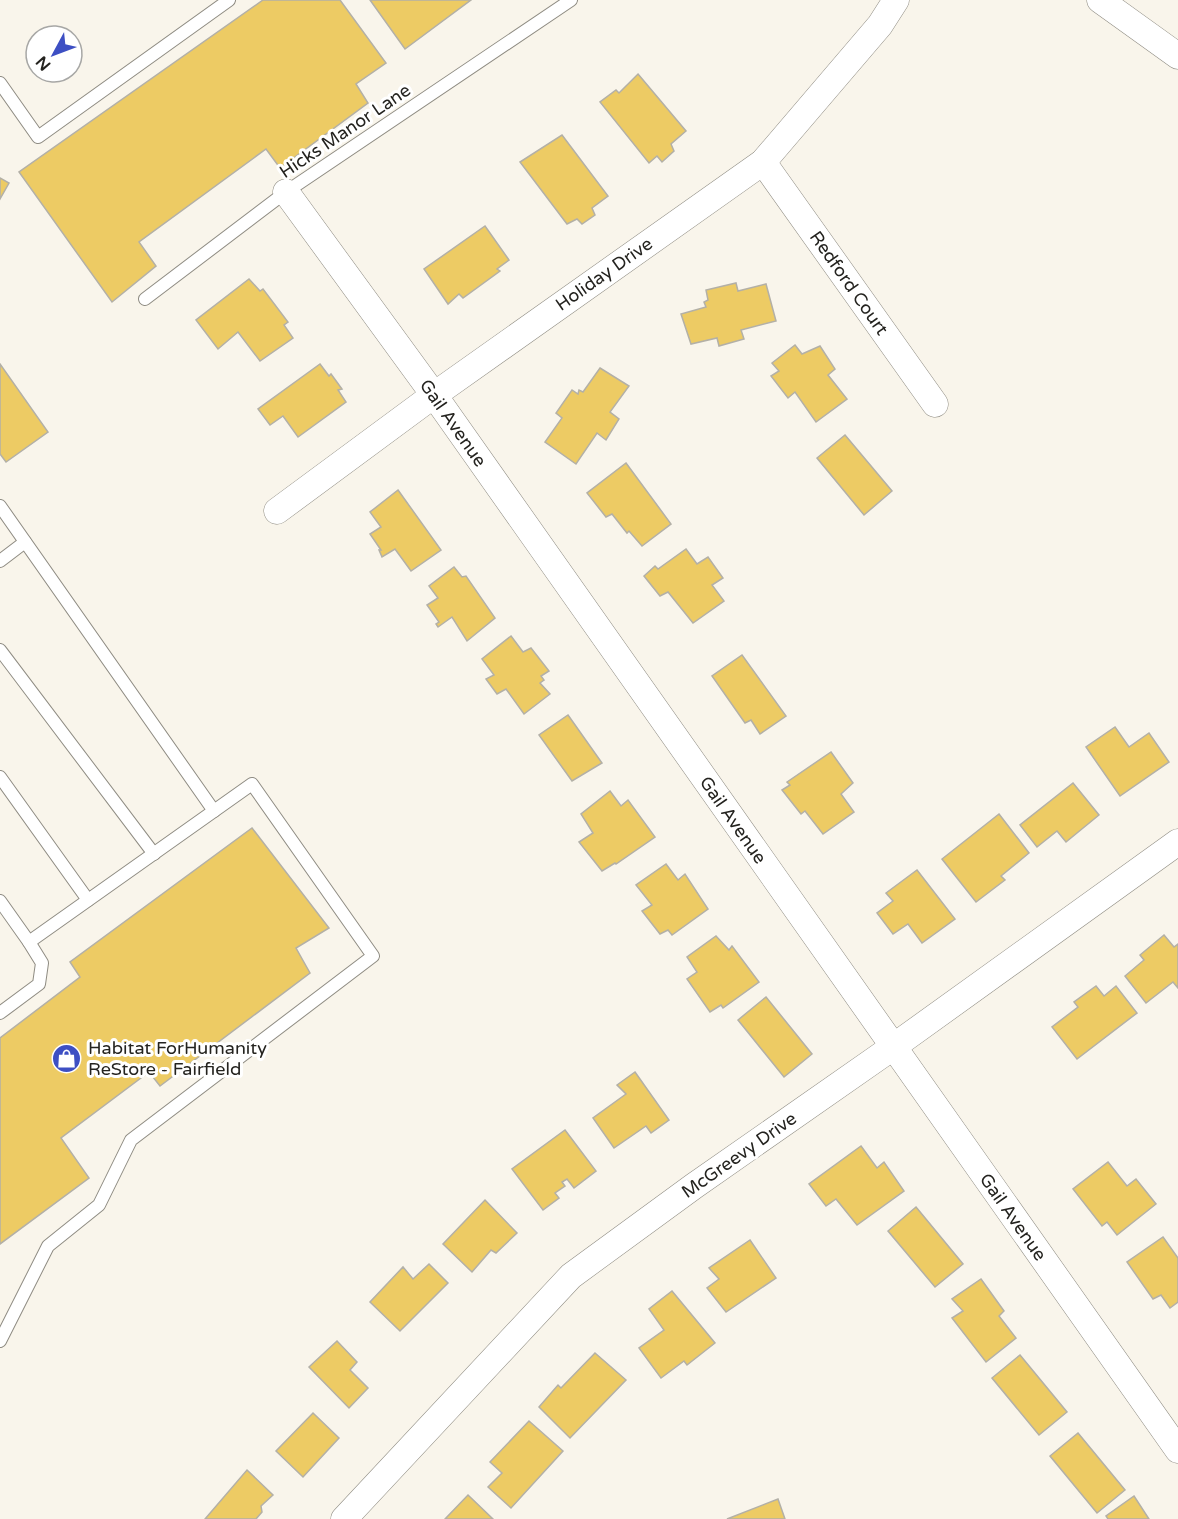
<svg xmlns="http://www.w3.org/2000/svg" width="1178" height="1519" font-family="'Varela Round',sans-serif">
<style>
.building{fill:#edcb64;stroke:#b3b0a7;stroke-width:1.5}
.lines{fill:none;stroke-linecap:round;stroke-linejoin:round}
.service-casing{stroke:#8f8c83;stroke-width:14}
.minor-casing{stroke:#8f8c83;stroke-width:27}
.service{stroke:#fff;stroke-width:12}
.minor{stroke:#fff;stroke-width:26}
.labels{text-anchor:middle;dominant-baseline:central;stroke-width:6;stroke-linejoin:round;paint-order:stroke}
.street-label{font-size:18px;fill:#24231f;stroke:#fff}
.poi-label{font-size:18px;fill:#24231f;stroke:#fff;text-anchor:start}
</style>
<rect width="100%" height="100%" fill="#f9f5eb"/>
<g class="building">
<polygon points="263,0 340,0 386,63 356,84 368,103 280,168 266,149 139,242 156,266 112,302 19,172"/>
<polygon points="370,0 471,0 405,49"/>
<polygon points="638,74 686,131 671,144 674,151 662,162 657,156 649,163 600,102 616,90 619,93"/>
<polygon points="562,135 608,196 592,208 595,215 582,224 577,219 567,224 520,162"/>
<polygon points="0,178 9,183 0,199"/>
<polygon points="485,226 509,260 497,269 500,271 463,298 459,294 448,304 424,269"/>
<polygon points="249,279 260,291 263,289 288,322 284,325 293,338 260,361 238,332 218,349 196,320"/>
<polygon points="736,283 738,291 766,284 776,321 741,330 744,339 719,346 717,338 691,344 681,314 706,307 704,302 708,300 706,290"/>
<polygon points="795,345 802,354 820,346 835,369 828,375 847,399 816,422 795,392 788,398 771,376 779,371 772,363"/>
<polygon points="0,364 48,432 6,462 0,454"/>
<polygon points="320,364 329,376 331,374 342,389 338,390 346,402 298,437 283,416 270,425 258,409"/>
<polygon points="600,368 629,386 610,412 619,419 606,440 597,433 576,464 545,442 562,418 556,413 572,390 578,394 579,390 583,392"/>
<polygon points="845,435 892,491 864,515 817,458"/>
<polygon points="626,463 671,524 642,546 629,531 627,533 612,514 606,517 587,493"/>
<polygon points="398,490 441,550 411,571 395,549 382,557 379,550 381,550 370,534 381,527 370,512"/>
<polygon points="686,549 697,564 708,557 723,578 712,585 724,601 693,623 668,592 660,596 644,576 655,566 658,569"/>
<polygon points="454,567 462,577 466,576 495,618 467,641 452,617 438,627 436,624 439,622 427,605 438,598 429,586"/>
<polygon points="511,636 523,652 531,648 549,671 541,676 544,680 540,683 550,694 524,714 506,689 497,694 486,679 494,675 482,659"/>
<polygon points="742,655 786,716 760,734 751,720 745,723 712,676"/>
<polygon points="568,715 602,763 572,781 539,735"/>
<polygon points="1115,727 1129,747 1149,733 1169,762 1120,796 1086,747"/>
<polygon points="831,752 853,783 841,794 854,812 823,834 805,811 801,814 782,790 790,785 787,782"/>
<polygon points="1073,783 1099,815 1066,842 1057,831 1037,847 1020,825"/>
<polygon points="610,791 621,806 628,800 655,837 616,864 615,863 602,871 579,842 593,833 581,814"/>
<polygon points="999,814 1029,853 1001,876 1005,880 976,902 942,859"/>
<polygon points="252,828 329,928 296,948 310,973 160,1086 149,1072 61,1138 89,1178 0,1244 0,1038 80,977 70,962"/>
<polygon points="666,864 678,880 685,874 708,909 672,935 668,930 660,934 642,911 652,905 636,885"/>
<polygon points="917,870 955,919 922,943 908,924 893,934 877,913 893,901 886,893"/>
<polygon points="1164,935 1174,947 1178,944 1178,988 1173,982 1146,1003 1125,976 1144,960 1140,955"/>
<polygon points="716,936 729,950 732,946 759,982 723,1008 721,1005 710,1012 687,979 697,972 687,957"/>
<polygon points="1096,986 1104,996 1116,986 1137,1013 1077,1059 1052,1027 1078,1007 1074,1002"/>
<polygon points="766,997 812,1054 784,1077 738,1020"/>
<polygon points="635,1072 669,1120 651,1133 646,1126 614,1148 593,1118 626,1094 617,1085"/>
<polygon points="565,1130 596,1171 574,1188 567,1179 562,1182 565,1186 555,1193 559,1198 543,1210 512,1169"/>
<polygon points="861,1146 877,1168 884,1162 904,1191 857,1225 836,1199 826,1206 809,1184"/>
<polygon points="1108,1162 1127,1186 1136,1179 1156,1204 1117,1235 1107,1222 1102,1226 1073,1189"/>
<polygon points="485,1200 517,1233 496,1253 491,1250 472,1272 443,1244"/>
<polygon points="916,1207 963,1264 935,1287 888,1231"/>
<polygon points="1163,1237 1178,1258 1178,1302 1170,1308 1161,1295 1153,1299 1127,1262"/>
<polygon points="750,1240 776,1278 726,1312 707,1288 719,1279 709,1268"/>
<polygon points="429,1264 448,1283 400,1331 370,1302 403,1267 413,1279"/>
<polygon points="981,1279 1004,1311 999,1316 1016,1338 986,1362 952,1318 963,1311 952,1299"/>
<polygon points="672,1291 715,1343 687,1365 684,1361 661,1378 639,1348 664,1330 649,1309"/>
<polygon points="337,1341 357,1362 350,1370 368,1388 349,1408 309,1367"/>
<polygon points="595,1353 626,1380 570,1438 539,1407 558,1385 561,1388"/>
<polygon points="1020,1355 1067,1412 1039,1435 992,1378"/>
<polygon points="313,1413 339,1438 303,1477 276,1451"/>
<polygon points="529,1421 563,1451 511,1508 488,1487 502,1473 490,1462"/>
<polygon points="1078,1433 1125,1490 1097,1513 1050,1456"/>
<polygon points="247,1470 273,1495 261,1506 262,1512 256,1519 205,1519"/>
<polygon points="468,1495 493,1519 445,1519"/>
<polygon points="1134,1496 1149,1519 1108,1519 1106,1516"/>
<polygon points="778,1499 785,1519 727,1519"/>
</g>
<g class="lines">
<defs>
<g id="service">
<polyline points="0,83 38,137 229,0"/>
<polyline points="145,299 286,192 571,0"/>
<polyline points="0,506 214,811"/>
<polyline points="0,561 25,542"/>
<polyline points="0,650 154,854"/>
<polyline points="0,777 88,900"/>
<polyline points="0,901 29,942"/>
<polyline points="0,1013 39,984 42,963 29,942 252,784 373,956 131,1140 99,1205 48,1246 0,1341"/>
</g>
<g id="minor">
<polyline points="1100,0 1178,56"/>
<polyline points="763,162 935,404"/>
<polyline points="286,192 434,395 1178,1450"/>
<polyline points="277,511 434,395 763,162 880,25 896,0"/>
<polyline points="344,1519 571,1276 694,1186 893,1047 1178,842"/>
</g>
</defs>
<use href="#service" class="service-casing"/>
<use href="#minor" class="minor-casing"/>
<use href="#service" class="service"/>
<use href="#minor" class="minor"/>
</g>
<defs>
<symbol id="shop-disc" viewBox="-11 -11 22 22"><circle r="9.5" fill="#3d4fc3" stroke="#fff"/><path d="M-5-2.5h2.3a2.7 3.5 0 0 1 5.4 0H5L5.5 6h-11ZM-1.5-2.5h3a1.5 2.3 0 0 0-3 0Z" fill="#fff"/></symbol>
</defs>
<g fill-rule="evenodd">
<use href="#shop-disc" x="50" y="1042" width="33" height="33"/>
</g>
<g class="labels">
<g class="street-label">
<text transform="translate(345 131) rotate(-34)">Hicks Manor Lane</text>
<text transform="translate(604 274) rotate(-35)">Holiday Drive</text>
<text transform="translate(849 283) rotate(55)">Redford Court</text>
<text transform="translate(453 423) rotate(55)">Gail Avenue</text>
<text transform="translate(733 820) rotate(55)">Gail Avenue</text>
<text transform="translate(739 1155) rotate(-35)">McGreevy Drive</text>
<text transform="translate(1013 1217) rotate(55)">Gail Avenue</text>
</g>
<g class="poi-label">
<text x="88" y="1048">Habitat ForHumanity<tspan x="88" dy="21">ReStore - Fairfield</tspan></text>
</g>
</g>
<g transform="translate(54 54) rotate(229)"><circle r="28" fill="#ffffff" stroke="#a7a7a5" stroke-width="1.5"/>
<path d="M0-4.5L10 22L0 15L-10 22Z" fill="#3d4fc3"/>
<text y="-9" font-size="16" font-weight="bold" text-anchor="middle" fill="#24231f">N</text>
</g>
</svg>
